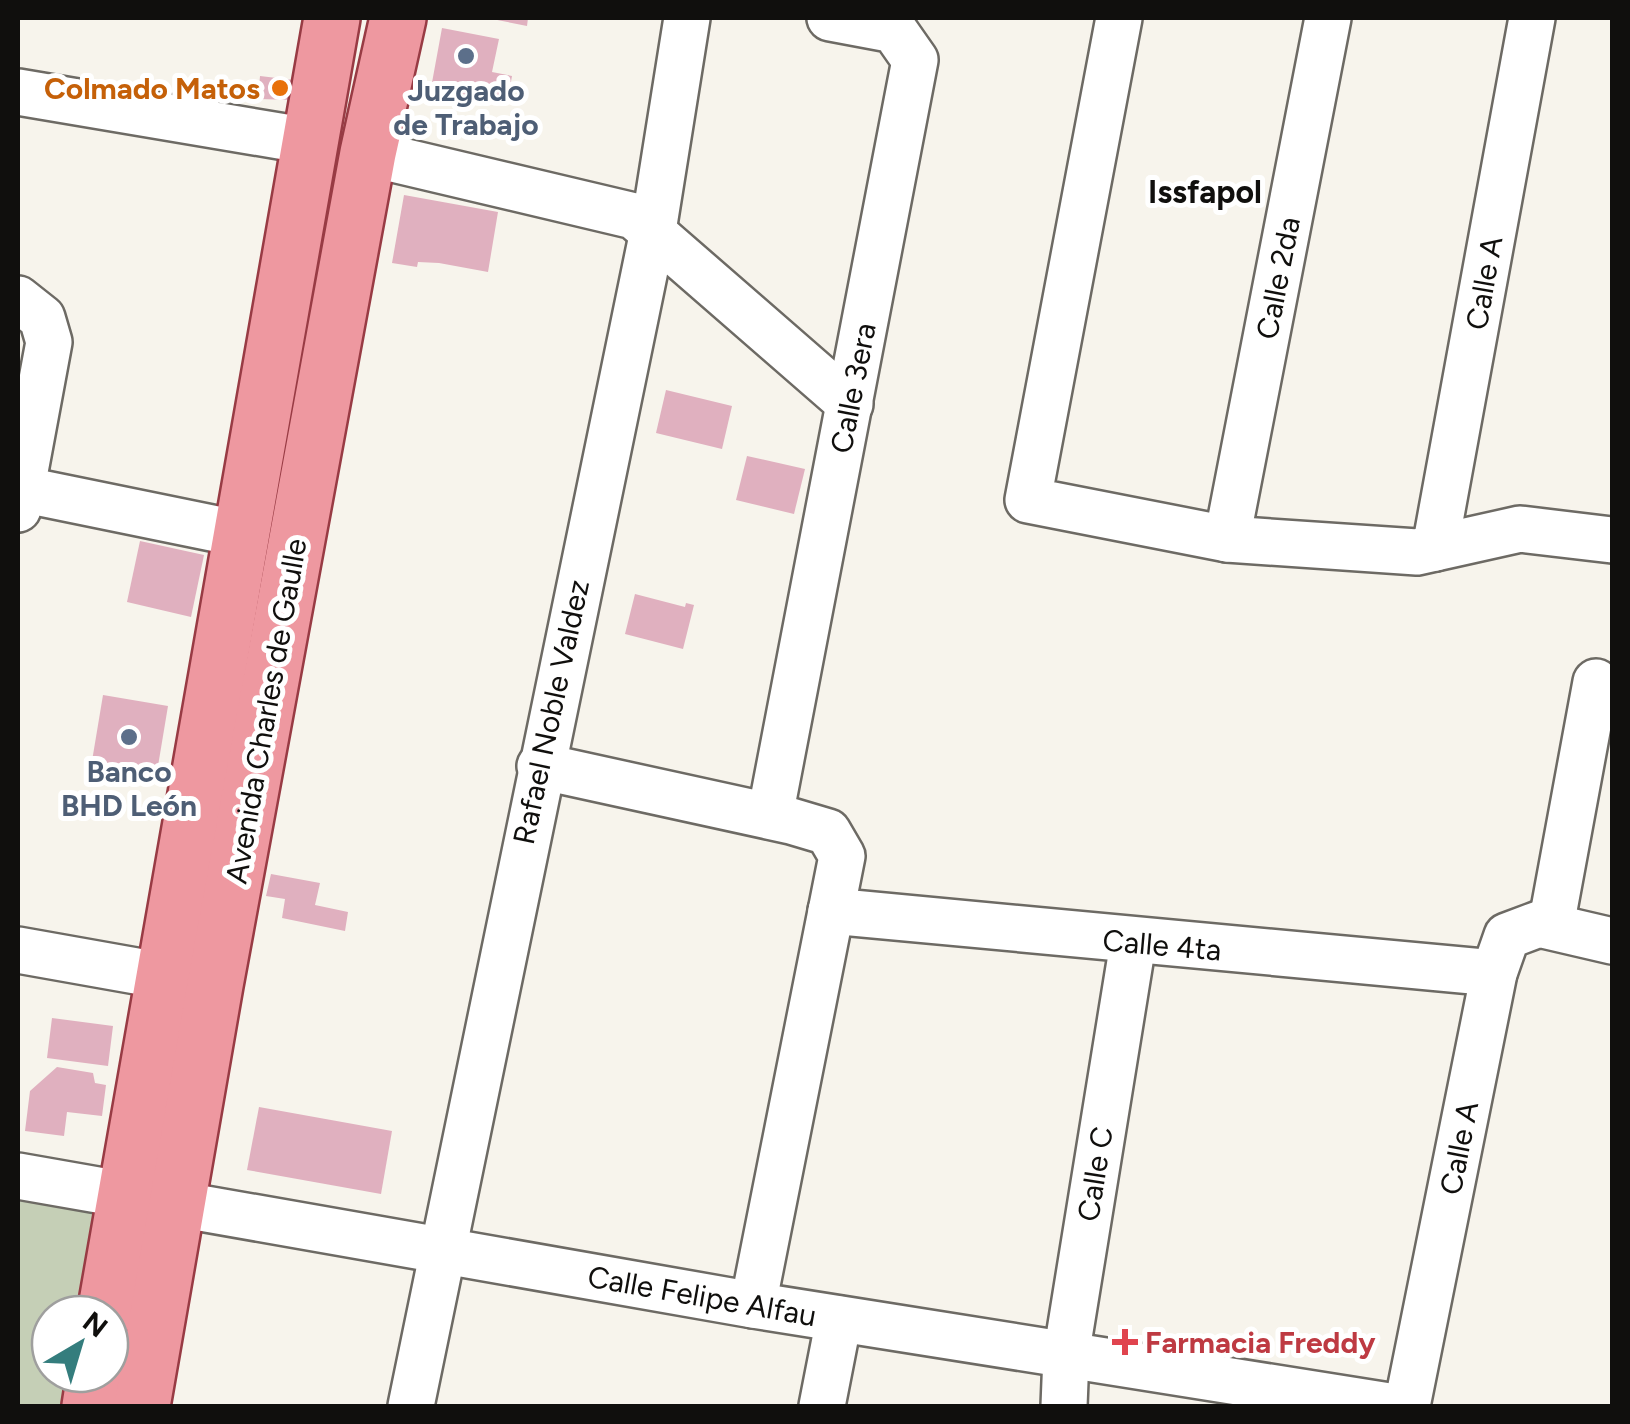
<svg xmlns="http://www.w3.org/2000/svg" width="1630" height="1424" font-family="Figtree,sans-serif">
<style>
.green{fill:#c5cfb6}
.building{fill:#e0b0bf}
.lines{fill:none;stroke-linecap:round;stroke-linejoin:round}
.minor-casing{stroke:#6d6a64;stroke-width:50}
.major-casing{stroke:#983b44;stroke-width:60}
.minor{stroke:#fff;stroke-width:45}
.major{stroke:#ee98a0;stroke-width:55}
.service-dot{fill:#5c6f8a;stroke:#fff;stroke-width:4}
.food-dot{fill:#e8710a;stroke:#fff;stroke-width:4}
.health-dot{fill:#e0444e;stroke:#fff;stroke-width:4}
.labels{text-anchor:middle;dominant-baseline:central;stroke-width:10;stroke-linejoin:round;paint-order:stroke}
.food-label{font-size:30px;font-weight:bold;fill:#c56008;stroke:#fff;text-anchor:end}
.service-label{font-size:30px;font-weight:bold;fill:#4e5e75;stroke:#fff}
.street-label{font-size:30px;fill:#100f0d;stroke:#fff}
.health-label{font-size:30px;font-weight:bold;fill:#be3a42;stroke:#fff;text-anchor:start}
.neighbourhood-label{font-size:32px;font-weight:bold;fill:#100f0d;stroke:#fff}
</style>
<rect width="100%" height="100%" fill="#f7f4ec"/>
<polygon class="green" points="18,1190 118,1206 98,1314 50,1314 50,1374 88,1374 82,1406 18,1406"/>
<g class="building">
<polygon points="487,18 528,18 527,26"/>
<polygon points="442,28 499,39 492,72 512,76 507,103 431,88"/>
<polygon points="260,76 302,81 294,100 258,99"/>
<polygon points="404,195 498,212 488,272 439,263 418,262 417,267 392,263"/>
<polygon points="666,390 732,406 722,449 656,433"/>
<polygon points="747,456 805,469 794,514 736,500"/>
<polygon points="140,541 204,555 191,617 127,602"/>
<polygon points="635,594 685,607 686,603 694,605 683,649 625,634"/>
<polygon points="103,695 168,706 156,778 91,767"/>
<polygon points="271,874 320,883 315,905 348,912 345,931 282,918 285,899 266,896"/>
<polygon points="52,1018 113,1026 108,1066 47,1058"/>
<polygon points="57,1067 93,1073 95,1083 106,1085 102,1116 67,1112 64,1136 25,1131 30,1091"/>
<polygon points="259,1107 392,1131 381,1194 247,1170"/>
</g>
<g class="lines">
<defs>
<g id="minor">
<polyline points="1119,18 1028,500 1227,539 1417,552 1520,529 1612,540"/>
<polyline points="18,92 309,141"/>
<polyline points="368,153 634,216 850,404"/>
<polyline points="18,299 42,318 49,342 18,509"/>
<polyline points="21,489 241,534"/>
<polyline points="1227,539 1328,18"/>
<polyline points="1435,548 1532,18"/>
<polyline points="540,766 791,821 828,832 842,856 753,1305"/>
<polyline points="770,816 915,60 894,30 830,18"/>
<polyline points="831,911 1494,973"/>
<polyline points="1551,926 1596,682"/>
<polyline points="18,950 198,982"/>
<polyline points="18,1176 753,1305 1389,1406"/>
<polyline points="411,1406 653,231 687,18"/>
<polyline points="822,1406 839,1319"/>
<polyline points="1064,1406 1066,1356 1133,943"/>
<polyline points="1407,1406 1494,973 1507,936 1539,924 1612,941"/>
</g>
<g id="major">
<polyline points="105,1314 332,18"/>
<polyline points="90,1406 95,1374"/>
<polyline points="142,1406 215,985 368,153 398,18"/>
</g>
</defs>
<use href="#minor" class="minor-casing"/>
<use href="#major" class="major-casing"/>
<use href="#minor" class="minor"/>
<use href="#major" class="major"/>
</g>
<g class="service-dot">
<circle cx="466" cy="56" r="10"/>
<circle cx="129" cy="737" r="10"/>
</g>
<circle class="food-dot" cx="280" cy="88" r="10"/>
<path class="health-dot" d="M1120 1327h10v10h10v10h-10v10h-10v-10h-10v-10h10z"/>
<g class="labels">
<g class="food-label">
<text x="260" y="88">Colmado Matos</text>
</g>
<g class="service-label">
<text x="466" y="90">Juzgado<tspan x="466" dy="34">de Trabajo</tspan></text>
<text x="129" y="771">Banco<tspan x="129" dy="34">BHD León</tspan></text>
</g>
<g class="street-label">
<text transform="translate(1278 278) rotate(-79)">Calle 2da</text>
<text transform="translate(1484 283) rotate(-80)">Calle A</text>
<text transform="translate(853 388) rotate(-79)">Calle 3era</text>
<text transform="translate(266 711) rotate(-80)">Avenida Charles de Gaulle</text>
<text transform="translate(551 712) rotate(-78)">Rafael Noble Valdez</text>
<text transform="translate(1162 945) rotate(5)">Calle 4ta</text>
<text transform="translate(1459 1148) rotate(-79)">Calle A</text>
<text transform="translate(1095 1174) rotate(-81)">Calle C</text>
<text transform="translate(702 1296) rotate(10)">Calle Felipe Alfau</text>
</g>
<g class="health-label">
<text x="1145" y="1342">Farmacia Freddy</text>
</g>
<g class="neighbourhood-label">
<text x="1205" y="192">Issfapol</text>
</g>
</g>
<rect width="1630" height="1424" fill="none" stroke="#100f0d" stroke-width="40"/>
<g transform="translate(80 1344) rotate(38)"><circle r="48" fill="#ffffff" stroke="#9f9f9e" stroke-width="2.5"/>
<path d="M0-8L18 38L0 25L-18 38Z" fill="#347d7d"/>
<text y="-15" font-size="28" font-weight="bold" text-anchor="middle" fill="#100f0d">N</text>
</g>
</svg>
